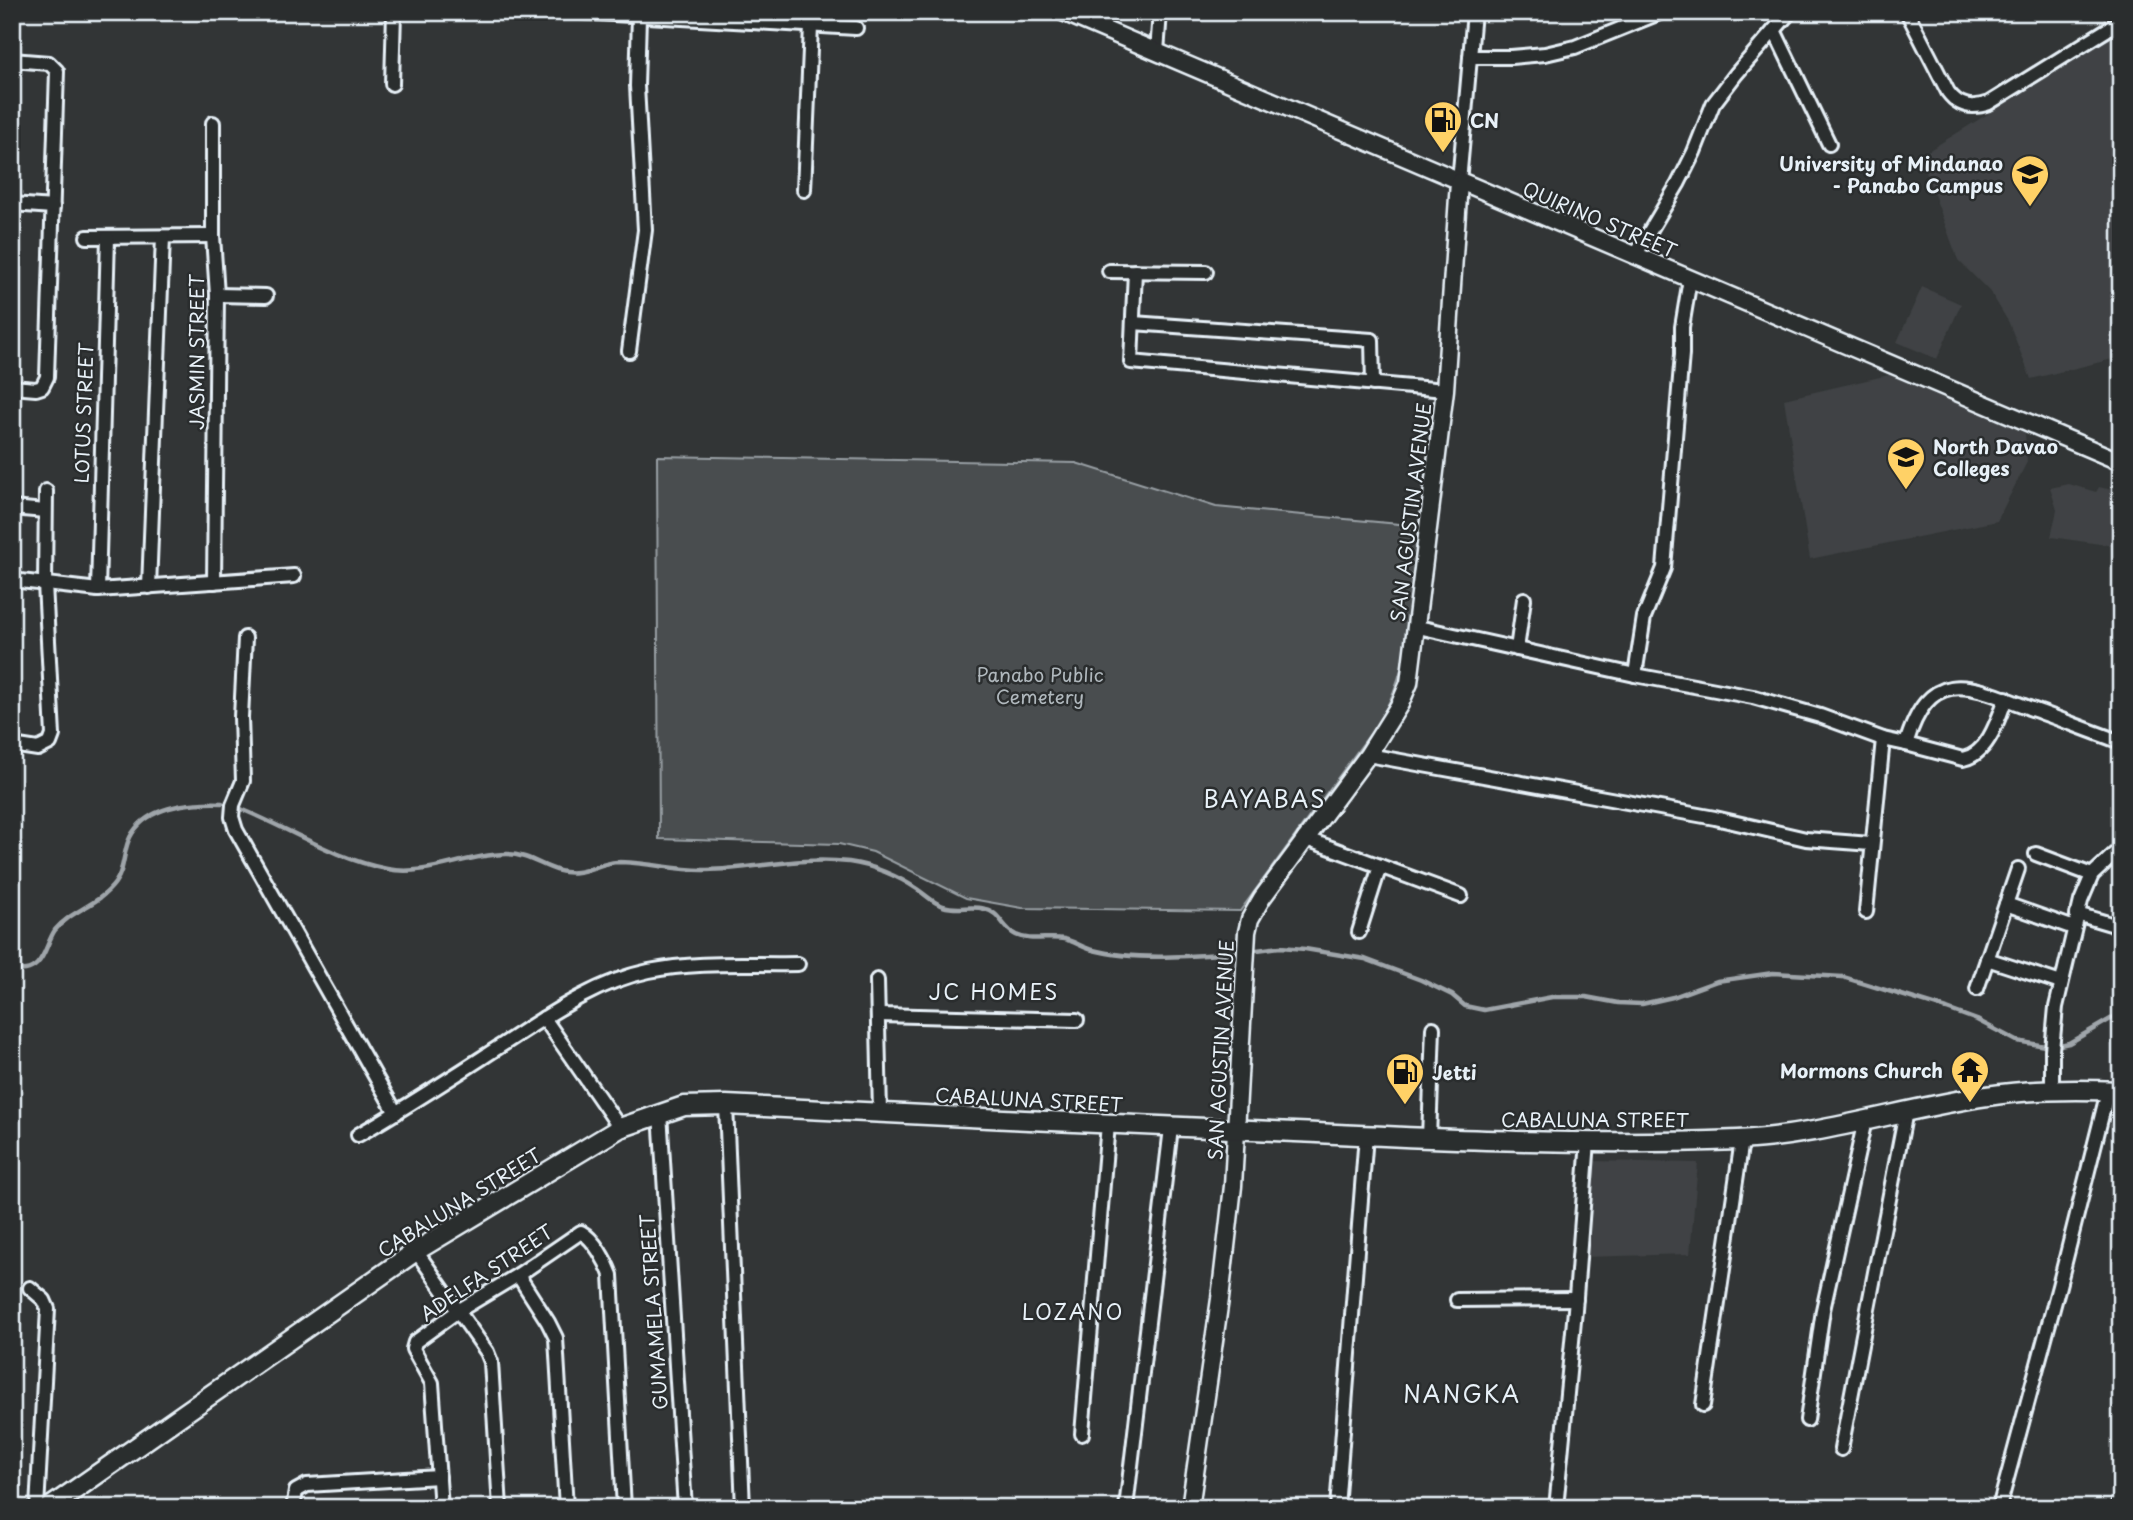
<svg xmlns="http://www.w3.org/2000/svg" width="2133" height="1520" font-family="'Playpen Sans',sans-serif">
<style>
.built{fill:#3f4244}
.green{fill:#494d4f;stroke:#989fa4;stroke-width:2}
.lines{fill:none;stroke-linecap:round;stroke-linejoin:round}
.stream{stroke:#9fa5aa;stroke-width:4.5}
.minor-casing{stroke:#e8f1f8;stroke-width:18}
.tertiary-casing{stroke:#e8f1f8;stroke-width:21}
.secondary-casing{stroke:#e8f1f8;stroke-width:23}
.minor{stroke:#2a2d2e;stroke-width:12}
.tertiary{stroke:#2a2d2e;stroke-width:16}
.secondary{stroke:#2a2d2e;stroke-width:18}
.labels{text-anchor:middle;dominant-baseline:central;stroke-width:5;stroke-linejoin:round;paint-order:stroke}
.poi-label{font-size:19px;font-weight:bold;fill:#e8f1f8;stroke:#2a2d2e;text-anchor:start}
.street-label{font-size:19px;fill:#e8f1f8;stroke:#2a2d2e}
.park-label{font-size:19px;fill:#b0b8bd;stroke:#2a2d2e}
.neighbourhood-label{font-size:21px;letter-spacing:2px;fill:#e8f1f8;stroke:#2a2d2e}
.quarter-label{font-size:23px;letter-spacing:2px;fill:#e8f1f8;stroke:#2a2d2e}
</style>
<rect width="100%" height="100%" fill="#323536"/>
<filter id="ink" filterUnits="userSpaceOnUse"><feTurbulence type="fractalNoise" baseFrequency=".0143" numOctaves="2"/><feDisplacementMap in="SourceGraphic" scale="14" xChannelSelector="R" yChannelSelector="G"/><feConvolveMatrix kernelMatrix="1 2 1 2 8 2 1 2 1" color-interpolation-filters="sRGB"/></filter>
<g filter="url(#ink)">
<g class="built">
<polygon points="2121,31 2121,357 2031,379 2009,323 1991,293 1958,260 1920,156"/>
<polygon points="1922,287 1961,304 1937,359 1897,342"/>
<polygon points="1893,374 2025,433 2027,462 1997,521 1810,559 1784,399"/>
<polygon points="2069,484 2096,492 2099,487 2121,492 2121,547 2051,537 2057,510 2050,488"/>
<polygon points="1592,1161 1698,1163 1690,1254 1584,1257"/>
</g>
<path class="green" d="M657,456l419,7 140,44 204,19c-7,66 -6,139 -42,197l-138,188 -218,-3 -56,-10 -93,-46 -34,-8 -180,-5z"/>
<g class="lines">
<g class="stream">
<path d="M241,809c49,20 94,50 146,60 41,8 79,-15 120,-15 27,0 44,22 70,18 14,-2 25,-9 40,-10 30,0 60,9 90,8 48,-1 92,-14 142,-8 23,3 49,14 68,27 9,6 16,14 26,17 15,5 27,-1 42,3 15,3 18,20 31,26 14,7 33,1 48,4 10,2 19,9 29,11 42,11 99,6 142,3"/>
<polyline points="1257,950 1280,947 1305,949 1365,959 1421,980 1452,995 1465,1006 1484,1010 1552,997 1586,997 1618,1003 1642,1004 1673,997 1717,981 1773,973 1843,977 1947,1009 1977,1020 2017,1041 2045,1046"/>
<path d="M12,970c10,1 18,1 25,-6 9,-9 11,-24 18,-34 15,-19 44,-25 60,-47 9,-12 8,-27 13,-41 14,-36 62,-40 94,-39"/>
<polyline points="2060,1045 2069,1043 2121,1013"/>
</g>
<defs>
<g id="minor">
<polyline points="579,12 856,28"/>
<path d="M1907,12l41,80c11,15 24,17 41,11l132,-82"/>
<polyline points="1774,30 1829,144"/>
<polyline points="1157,52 1160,12"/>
<polyline points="1470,57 1511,57 1545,54 1575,47 1662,12"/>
<polyline points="12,60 49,63 57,71 47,377 42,387 36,389 12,387"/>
<polyline points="392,84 394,12"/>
<polyline points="213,123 213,236 217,295 214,582"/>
<polyline points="1459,182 1474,12"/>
<polyline points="804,190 811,26"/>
<polyline points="12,204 53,207"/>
<polyline points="87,237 213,236"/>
<polyline points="1635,256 1678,184 1694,152 1713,104 1736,74 1790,12"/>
<polyline points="1109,271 1206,272"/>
<polyline points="1135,271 1131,362 1445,390"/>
<polyline points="217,295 266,296"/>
<polyline points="1133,323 1372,340 1373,384"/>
<polyline points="629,351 645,230 637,86 639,16"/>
<polyline points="12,508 45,511"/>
<polyline points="12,580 98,590 294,576"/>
<polyline points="149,587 163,237"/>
<polyline points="98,590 108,237"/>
<path d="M1418,627l217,48 118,22 67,19 63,23 23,5c24,-80 64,-59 123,-36 31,11 61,23 92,34"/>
<polyline points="245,638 241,717 243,781 233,805 232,817 236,830 396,1113"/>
<polyline points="1517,649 1524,599"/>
<polyline points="1635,675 1644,617 1664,568 1682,354 1682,327 1690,279"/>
<path d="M1906,744l57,15c25,-5 35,-39 43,-61"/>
<polyline points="12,745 38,749 50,743 53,735 45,584 46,491"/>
<polyline points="1368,755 1715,818 1806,839 1871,844"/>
<polyline points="1304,838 1461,896"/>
<polyline points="2036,854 2092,875"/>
<polyline points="2006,904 2074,928"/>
<polyline points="1866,912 1883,739"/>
<polyline points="2077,914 2121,927"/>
<polyline points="1359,932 1380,866"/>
<polyline points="1987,959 2061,983"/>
<polyline points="877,980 880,1113"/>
<polyline points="1977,989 2018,869"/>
<polyline points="879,1015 1077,1020"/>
<polyline points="544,1018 620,1128"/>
<polyline points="2052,1091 2052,1050 2056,1007 2081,901 2092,875 2121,848"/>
<polyline points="726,1105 743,1508"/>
<polyline points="660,1113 685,1508"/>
<path d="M358,1135c49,-28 96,-59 144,-90 45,-29 93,-63 147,-74 48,-10 100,-6 149,-7"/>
<polyline points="1429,1138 1433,1028"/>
<polyline points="416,1251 487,1352 491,1362 500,1508"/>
<polyline points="518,1275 548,1322 556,1338 566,1508"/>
<polyline points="30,1288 44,1300 48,1309 37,1508"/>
<polyline points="1457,1300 1576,1299"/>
<polyline points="1703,1405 1742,1140"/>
<polyline points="1807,1420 1823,1310 1865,1120"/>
<polyline points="1082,1434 1108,1124"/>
<polyline points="1841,1449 1906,1111"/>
<polyline points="293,1508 296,1491 307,1485 439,1477"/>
<path d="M441,1508l-9,-125 -19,-34 2,-7 43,-31 60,-36 63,-43c13,7 25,29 30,43l13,233"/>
<polyline points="1126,1508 1171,1128"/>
<polyline points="1337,1508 1366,1135"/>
<polyline points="1556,1508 1575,1310 1588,1141"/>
<polyline points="1999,1508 2059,1286 2108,1091"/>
</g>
<g id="tertiary">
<polyline points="1063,12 2121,462"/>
<polyline points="1190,1508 1220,1299 1233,1186 1247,932 1250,919 1262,898 1368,755 1400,704 1409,683 1445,390 1459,182"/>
<polyline points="2118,1508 2121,1502"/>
</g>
<path id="secondary" d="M49,1508l367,-257 204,-123 64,-22 42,-1c190,10 379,19 569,27 147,7 296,14 443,8 85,-4 166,-32 249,-44 44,-7 90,-7 134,-5"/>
</defs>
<use href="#minor" class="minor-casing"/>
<use href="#tertiary" class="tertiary-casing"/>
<use href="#secondary" class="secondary-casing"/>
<use href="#minor" class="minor"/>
<use href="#tertiary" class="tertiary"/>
<use href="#secondary" class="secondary"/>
</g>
</g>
<defs>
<symbol id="fuel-pin" viewBox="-11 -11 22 30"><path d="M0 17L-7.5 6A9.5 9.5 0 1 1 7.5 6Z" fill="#ffd166" stroke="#2a2d2e"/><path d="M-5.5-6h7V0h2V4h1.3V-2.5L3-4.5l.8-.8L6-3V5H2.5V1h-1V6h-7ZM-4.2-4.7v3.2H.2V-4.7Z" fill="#111"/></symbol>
<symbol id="university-pin" viewBox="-11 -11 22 30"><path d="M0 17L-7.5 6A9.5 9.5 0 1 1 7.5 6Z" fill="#ffd166" stroke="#2a2d2e"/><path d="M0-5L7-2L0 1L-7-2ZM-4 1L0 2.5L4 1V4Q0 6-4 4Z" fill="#111"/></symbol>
<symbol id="temple-pin" viewBox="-11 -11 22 30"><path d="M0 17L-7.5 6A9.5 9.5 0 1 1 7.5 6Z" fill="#ffd166" stroke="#2a2d2e"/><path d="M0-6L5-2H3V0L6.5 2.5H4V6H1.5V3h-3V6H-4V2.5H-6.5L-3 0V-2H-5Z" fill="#111"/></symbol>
</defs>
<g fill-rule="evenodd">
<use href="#fuel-pin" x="1421" y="98" width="44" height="60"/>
<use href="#university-pin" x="2008" y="152" width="44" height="60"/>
<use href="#university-pin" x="1884" y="435" width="44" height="60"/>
<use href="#temple-pin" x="1948" y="1048" width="44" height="60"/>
<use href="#fuel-pin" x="1383" y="1050" width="44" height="60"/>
</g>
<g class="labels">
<g class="poi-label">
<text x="1470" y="120">CN</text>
<text x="2003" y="163" text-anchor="end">University of Mindanao<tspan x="2003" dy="22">- Panabo Campus</tspan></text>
<text x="1933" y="446">North Davao<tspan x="1933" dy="22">Colleges</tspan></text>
<text x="1943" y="1070" text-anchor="end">Mormons Church</text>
<text x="1432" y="1072">Jetti</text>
</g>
<g class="street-label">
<text transform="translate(1600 219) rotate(23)">QUIRINO STREET</text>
<text transform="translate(196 352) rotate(-90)">JASMIN STREET</text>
<text transform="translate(83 413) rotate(-88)">LOTUS STREET</text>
<text transform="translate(1410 512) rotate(-83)">SAN AGUSTIN AVENUE</text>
<text transform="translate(1220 1050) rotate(-87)">SAN AGUSTIN AVENUE</text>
<text transform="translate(1029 1099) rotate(3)">CABALUNA STREET</text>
<text x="1595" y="1119">CABALUNA STREET</text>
<text transform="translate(459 1202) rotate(-32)">CABALUNA STREET</text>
<text transform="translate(486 1272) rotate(-34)">ADELFA STREET</text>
<text transform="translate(653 1312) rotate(-94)">GUMAMELA STREET</text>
</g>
<g class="park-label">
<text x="1040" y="674">Panabo Public<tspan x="1040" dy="22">Cemetery</tspan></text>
</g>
<g class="neighbourhood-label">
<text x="994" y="991">JC HOMES</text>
<text x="1073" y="1311">LOZANO</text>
</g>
<g class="quarter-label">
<text x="1265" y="798">BAYABAS</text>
<text x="1462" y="1393">NANGKA</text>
</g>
</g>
<rect width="2133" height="1520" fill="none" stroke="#2a2d2e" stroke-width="42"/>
<rect x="21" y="21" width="2091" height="1478" fill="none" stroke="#e8f1f8" stroke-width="2.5" filter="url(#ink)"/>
</svg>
